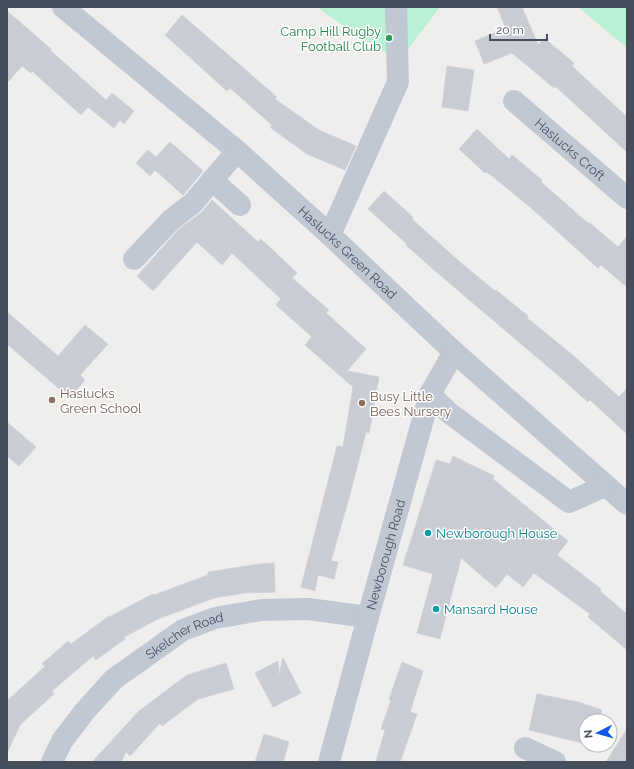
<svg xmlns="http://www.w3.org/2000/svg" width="634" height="769" font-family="Raleway,sans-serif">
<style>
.green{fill:#b9f1d4}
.building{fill:#caccd3;stroke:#d1d3d9}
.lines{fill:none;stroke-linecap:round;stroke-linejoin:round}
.minor{stroke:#c0c8d4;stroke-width:22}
.leisure-dot{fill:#2e9e5b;stroke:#fff;stroke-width:1.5}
.education-dot{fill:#8d6e63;stroke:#fff;stroke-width:1.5}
.culture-dot{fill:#0f9aa8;stroke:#fff;stroke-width:1.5}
.labels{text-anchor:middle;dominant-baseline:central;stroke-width:3;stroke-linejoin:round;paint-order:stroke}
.leisure-label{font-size:13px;fill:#27864d;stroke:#fff;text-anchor:end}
.street-label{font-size:13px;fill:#454f5c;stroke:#fff}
.education-label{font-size:13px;fill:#785e54;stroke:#fff;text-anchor:start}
.culture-label{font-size:13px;fill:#0d838f;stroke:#fff;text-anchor:start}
</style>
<rect width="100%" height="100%" fill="#f0eded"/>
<g class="green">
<polygon points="318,7 440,7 399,61 327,15"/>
<polygon points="578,7 627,7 627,48"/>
</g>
<g class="building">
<polygon points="497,7 522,7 538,45 544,38 574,63 572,66 627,117 627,152 555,86 554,88 512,53 484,64 475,41 506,28"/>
<polygon points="7,11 51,49 50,50 106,100 112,93 134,111 124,124 120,120 114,128 88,107 81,115 32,71 31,73 22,66 7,83"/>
<polygon points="182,15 277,97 275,99 319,130 356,146 345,170 307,154 271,128 272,125 230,88 227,91 165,35"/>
<polygon points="447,66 474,70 468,111 442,107"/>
<polygon points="477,129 509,159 512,155 542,180 541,182 589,224 590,223 618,247 627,236 627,287 601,265 598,268 530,207 487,172 485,173 459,149"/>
<polygon points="170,142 203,171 183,195 155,170 150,176 136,163 148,150 156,157"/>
<polygon points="384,191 413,217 412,219 461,263 495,291 496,290 528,316 527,318 574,356 619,397 627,388 627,434 590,400 588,402 560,377 434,270 406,245 407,244 368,209"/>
<polygon points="212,200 258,242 261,239 297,273 292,278 329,310 326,313 366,349 347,371 379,377 369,433 366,432 349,498 331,561 338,562 334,579 318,575 315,591 301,587 337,446 343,447 353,387 305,345 312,337 276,305 281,299 232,253 222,265 197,242 153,291 137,276 179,229 201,213"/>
<polygon points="7,312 58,356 85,325 108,344 80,375 85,380 70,398 7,344"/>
<polygon points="7,422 36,447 19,466 7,456"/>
<polygon points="453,456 494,476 493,479 568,541 557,555 601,589 600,591 627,614 627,650 588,617 590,614 534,573 523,587 507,574 496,588 461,558 440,639 417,633 433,574 403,565 436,460 450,464"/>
<polygon points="274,563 275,592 244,593 214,598 158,619 124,637 125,639 96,660 93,656 52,691 54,694 20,725 7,753 7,701 45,666 42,664 68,641 71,644 109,616 109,617 153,594 154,595 208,575 208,572 260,564"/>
<polygon points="283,658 301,693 273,707 255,673 278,661 279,675"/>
<polygon points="402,662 423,671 410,712 417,714 400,762 376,762 385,730 381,729 391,700 389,699"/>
<polygon points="226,663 234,689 198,699 162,726 160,723 130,756 126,752 121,762 92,762 139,711 187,675"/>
<polygon points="537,694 578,702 602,710 599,721 586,721 586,744 529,730"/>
<polygon points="627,729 627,762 606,762"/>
<polygon points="264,734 289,742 283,762 255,762"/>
</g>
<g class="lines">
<g class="minor">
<path id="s1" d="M63,7l174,144 93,84 124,117 173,152"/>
<path id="s2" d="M514,101l113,97"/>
<polyline points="212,180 240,205"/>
<polyline points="330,235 398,82 396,7"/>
<polyline points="134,259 171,220 193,203 237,151"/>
<polyline points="430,394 448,412 569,502 605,486"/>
<polyline points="525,748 555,762"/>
<path id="s3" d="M52,762l10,-21 22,-29 30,-33 69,-49 32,-12 46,-8 47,-1 60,8"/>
<path id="s4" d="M329,762l39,-145 62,-223 24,-42"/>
</g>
</g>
<circle class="leisure-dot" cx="389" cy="38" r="4"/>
<g class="education-dot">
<circle cx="52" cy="400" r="4"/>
<circle cx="362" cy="403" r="4"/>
</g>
<g class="culture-dot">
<circle cx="428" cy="533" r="4"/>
<circle cx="436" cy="609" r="4"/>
</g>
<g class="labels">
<g class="leisure-label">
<text x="381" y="31">Camp Hill Rugby<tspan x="381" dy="15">Football Club</tspan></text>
</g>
<g class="street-label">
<text stroke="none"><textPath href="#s2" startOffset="74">Haslucks Croft</textPath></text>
<text stroke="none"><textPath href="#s1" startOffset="376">Haslucks Green Road</textPath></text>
<text stroke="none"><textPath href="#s4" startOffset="215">Newborough Road</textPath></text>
<text stroke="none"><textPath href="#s3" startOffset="188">Skelcher Road</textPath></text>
</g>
<g class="education-label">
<text x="60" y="393">Haslucks<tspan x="60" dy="15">Green School</tspan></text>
<text x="370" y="396">Busy Little<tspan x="370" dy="15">Bees Nursery</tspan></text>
</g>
<g class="culture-label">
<text x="436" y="533">Newborough House</text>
<text x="444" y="609">Mansard House</text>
</g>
</g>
<rect width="634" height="769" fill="none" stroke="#454f5c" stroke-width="16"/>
<g transform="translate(598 733) rotate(264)"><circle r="19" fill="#ffffff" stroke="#b5b9be"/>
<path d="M0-3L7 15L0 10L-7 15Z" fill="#1058e7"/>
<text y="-6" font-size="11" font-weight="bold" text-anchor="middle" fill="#454f5c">N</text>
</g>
<path d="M490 34v6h57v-6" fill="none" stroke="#454f5c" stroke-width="2"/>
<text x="496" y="34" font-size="12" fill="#454f5c" stroke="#ffffff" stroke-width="3" paint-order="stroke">20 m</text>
</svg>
